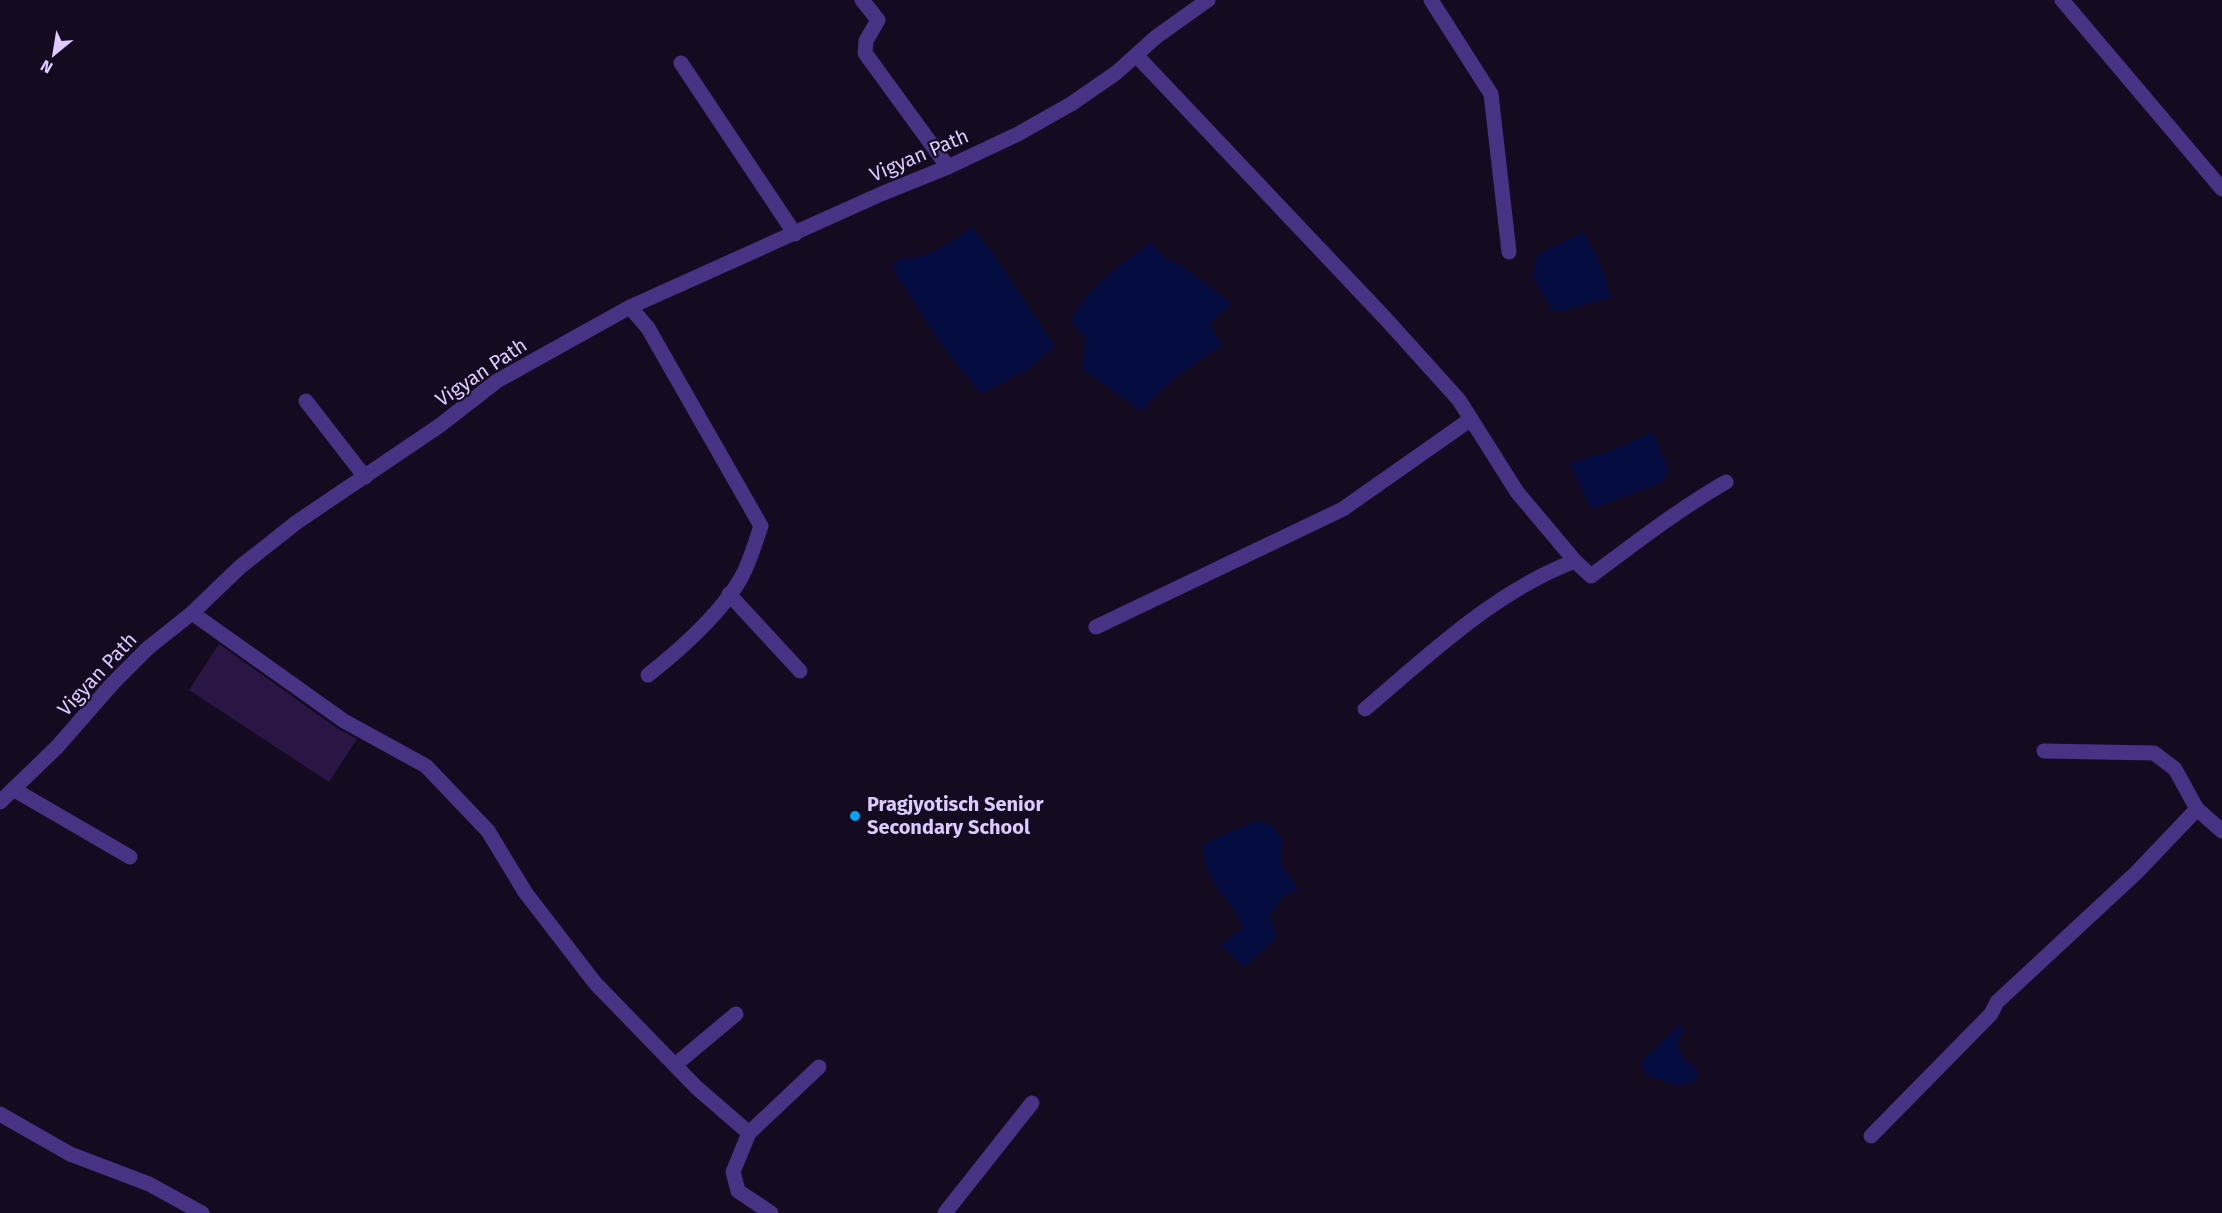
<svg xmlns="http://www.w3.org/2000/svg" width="2222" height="1213" font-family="'Fira Sans',sans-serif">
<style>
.water{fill:#050d40}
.building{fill:#2a1644}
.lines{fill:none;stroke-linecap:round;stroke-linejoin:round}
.minor{stroke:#483284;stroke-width:15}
.poi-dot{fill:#00a4f6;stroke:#140b21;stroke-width:2}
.labels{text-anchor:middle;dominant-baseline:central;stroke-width:4.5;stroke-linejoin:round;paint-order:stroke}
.street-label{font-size:20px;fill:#ddcbff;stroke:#140b21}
.poi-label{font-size:20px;font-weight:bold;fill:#ddcbff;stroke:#140b21;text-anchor:start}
</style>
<rect width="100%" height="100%" fill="#140b21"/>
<g class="water">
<path d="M972,227l18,22 65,97 -28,24 -46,24 -39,-48 -50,-78 7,-9c34,-2 46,-14 73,-32z"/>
<polygon points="1584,232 1602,267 1611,298 1554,313 1533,278 1537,255"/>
<path d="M1151,242l14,16 16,7 51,39 -22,20 12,21 -45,31 -36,35 -59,-42 4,-30 -15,-17c11,-32 54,-60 80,-80z"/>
<polygon points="1653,432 1669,471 1663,482 1591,509 1569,463 1611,451"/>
<path d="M1257,820l15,6 10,12v26l16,26 -15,6 -13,20 6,23 -32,28 -24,-22 23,-17c-12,-31 -40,-46 -40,-84z"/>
<polygon points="1681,1023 1684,1030 1677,1043 1683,1059 1694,1065 1698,1073 1694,1083 1676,1085 1648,1076 1640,1063"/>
</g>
<polygon class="building" points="219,644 338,729 357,739 329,782 189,690"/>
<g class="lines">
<g class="minor">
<polyline points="862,0 878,20 866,41 865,53 948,167"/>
<polyline points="1431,0 1491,94 1509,252"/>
<polyline points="2062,0 2222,189"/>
<path d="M1136,55l249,263 74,82 58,92 58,69 16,15c44,-33 88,-67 135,-94"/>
<polyline points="681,63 795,234"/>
<path d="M630,307l18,21 113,198c-6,17 -11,36 -20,52 -21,37 -60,71 -93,97"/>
<polyline points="306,401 365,477"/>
<polyline points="729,594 800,671"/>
<polyline points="192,613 344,721 426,766 488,831 525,892 595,983 697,1088 749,1133"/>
<polyline points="1096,627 1343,509 1471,419"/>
<path d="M1365,709c64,-54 130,-118 210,-148"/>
<polyline points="2044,751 2154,753 2175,769 2197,809 2222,831"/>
<polyline points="13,789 130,857"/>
<polyline points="0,802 57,747 113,683 148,648 192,613 240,567 297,522 439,426 497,381 630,307 881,194 948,167 1018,134 1071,104 1116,73 1156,37 1208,0"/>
<polyline points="675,1065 736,1014"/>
<polyline points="0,1114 70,1154 149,1184 202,1213"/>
<polyline points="1871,1136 1991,1014 1997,1002 2136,873 2197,809"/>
<polyline points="771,1213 738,1191 733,1172 749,1133 819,1067"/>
<polyline points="945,1213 1032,1103"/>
</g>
</g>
<circle class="poi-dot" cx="855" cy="816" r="6"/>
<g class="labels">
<g class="street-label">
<text transform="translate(919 155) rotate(-23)">Vigyan Path</text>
<text transform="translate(481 372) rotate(-34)">Vigyan Path</text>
<text transform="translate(97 674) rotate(-47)">Vigyan Path</text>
</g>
<g class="poi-label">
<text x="867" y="804">Pragjyotisch Senior<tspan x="867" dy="23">Secondary School</tspan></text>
</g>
</g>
<g transform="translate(54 54) rotate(210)" stroke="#140b21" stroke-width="4.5" paint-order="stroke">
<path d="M0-4.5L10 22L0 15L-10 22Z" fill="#ddcbff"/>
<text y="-9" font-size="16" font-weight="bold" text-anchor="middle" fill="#ddcbff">N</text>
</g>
</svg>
